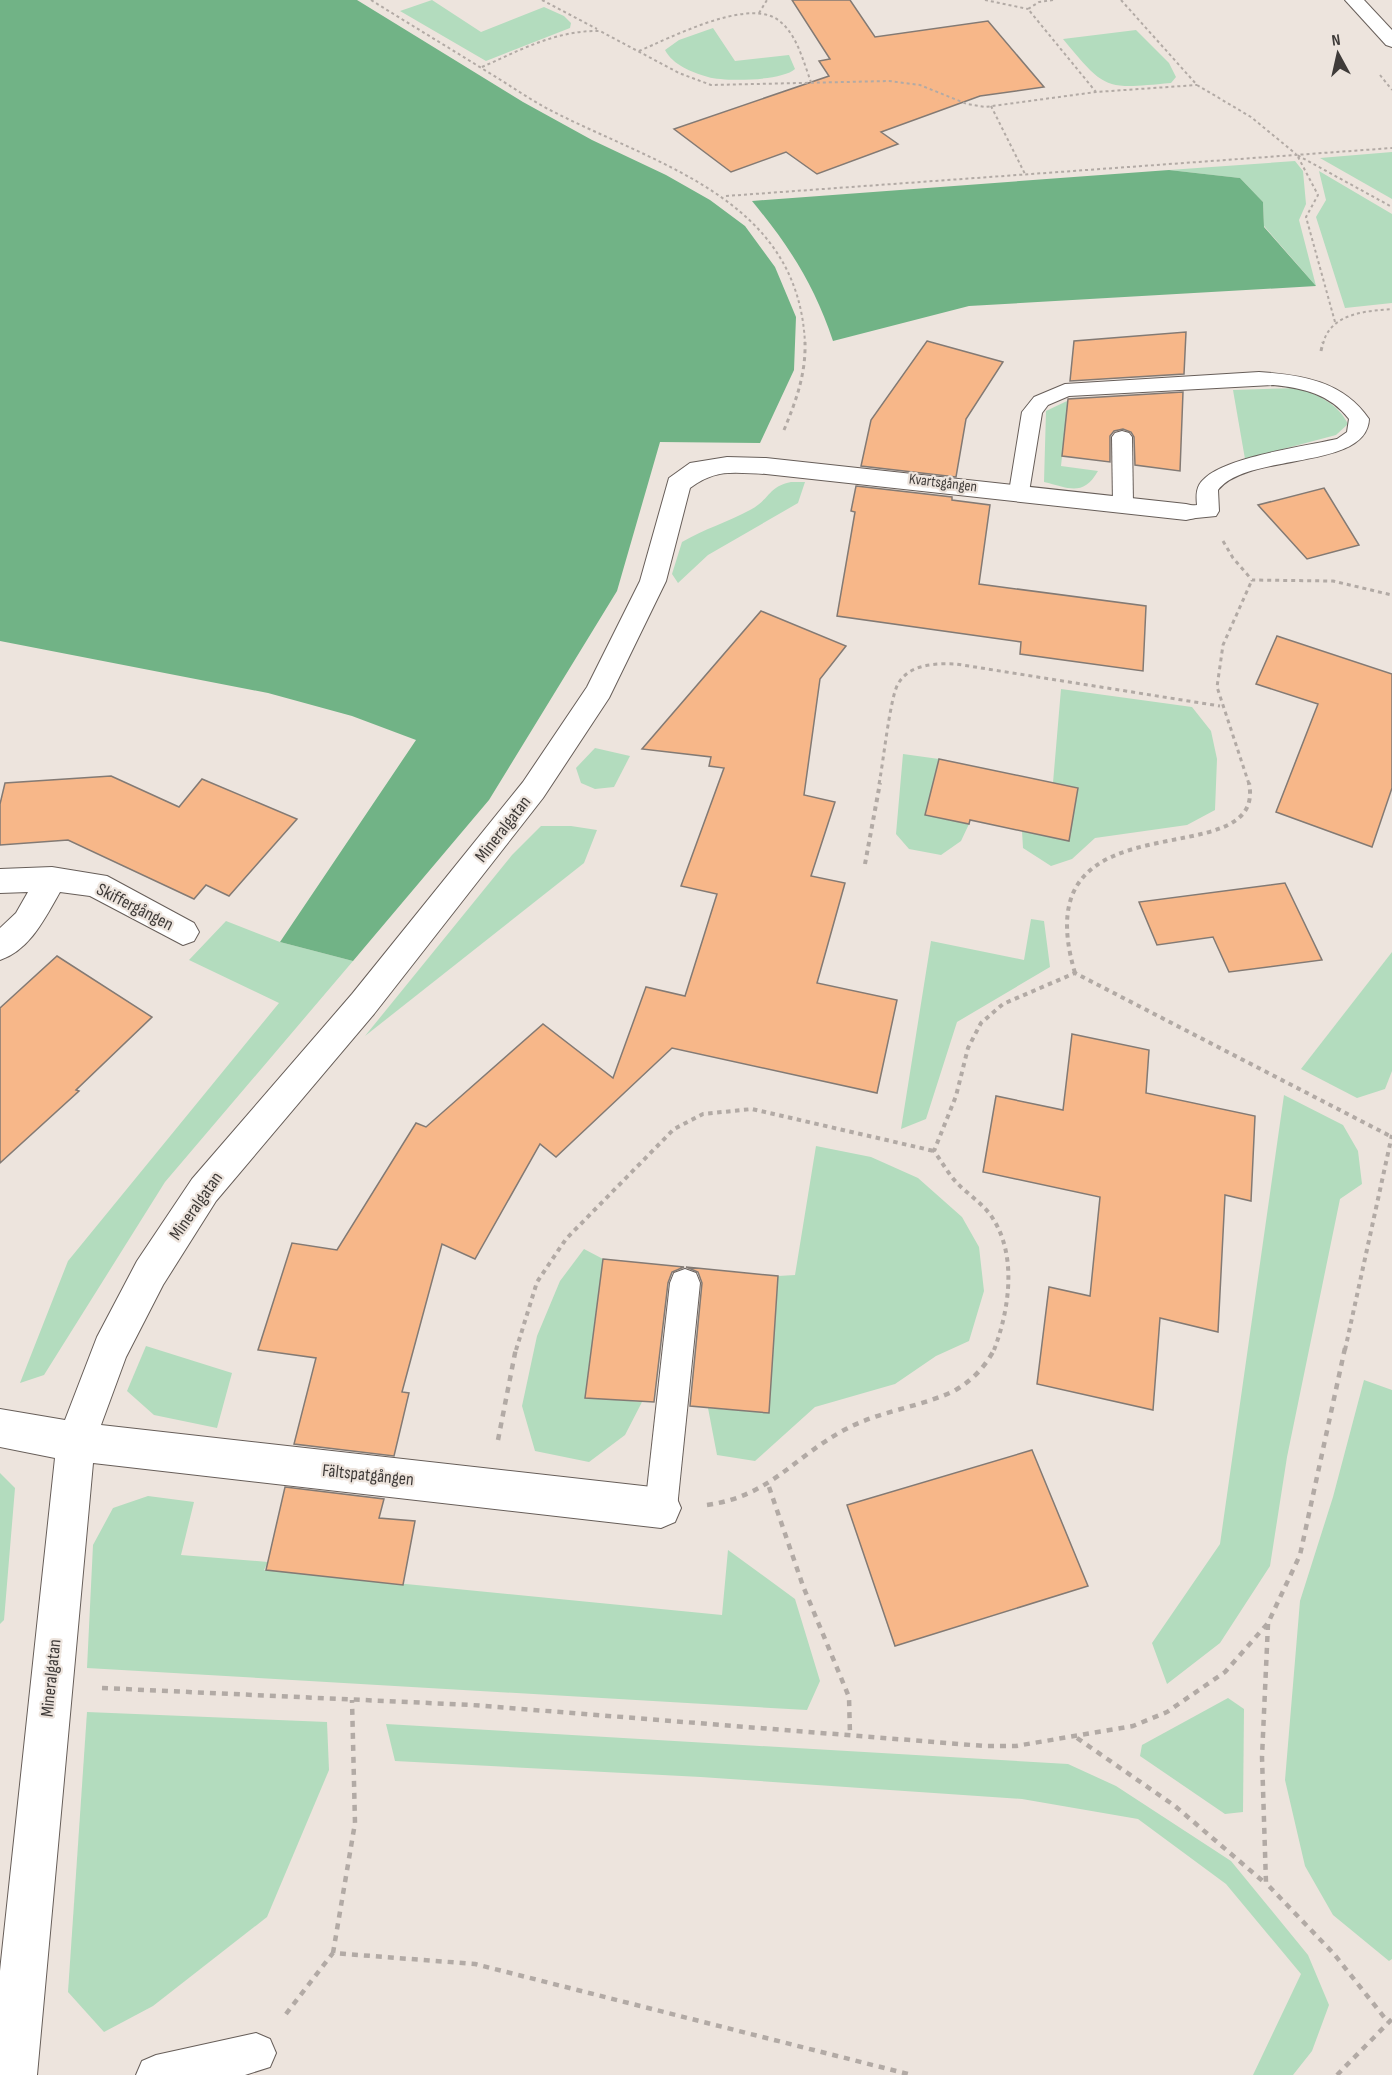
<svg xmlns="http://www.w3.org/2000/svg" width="1392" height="2075" font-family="'Sofia Sans Condensed',sans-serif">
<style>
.green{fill:#b3dcbe}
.forest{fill:#71b386}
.building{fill:#f7b789;stroke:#837a74;stroke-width:1.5}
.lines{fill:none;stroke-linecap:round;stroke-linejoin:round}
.service-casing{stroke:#675e59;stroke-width:2}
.minor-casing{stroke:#675e59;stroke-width:2}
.path-far3{stroke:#b2aaa5;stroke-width:2;stroke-dasharray:3 3;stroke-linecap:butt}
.path-far2{stroke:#b2aaa5;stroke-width:3;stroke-dasharray:4 4;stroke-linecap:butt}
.path-far1{stroke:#b2aaa5;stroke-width:4;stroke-dasharray:4.5 4.5;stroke-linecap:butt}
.path{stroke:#b2aaa5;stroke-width:4.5;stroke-dasharray:6 6;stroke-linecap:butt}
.service{fill:#fff;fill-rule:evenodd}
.minor{fill:#fff;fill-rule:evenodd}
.labels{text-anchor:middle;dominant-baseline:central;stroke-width:4.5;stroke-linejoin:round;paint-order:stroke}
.far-street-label{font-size:15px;fill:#3f3b39;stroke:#ede4dd}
.street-label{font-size:18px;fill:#3f3b39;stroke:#ede4dd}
</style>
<rect width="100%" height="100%" fill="#ede4dd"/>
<g class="green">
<polygon points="432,0 481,32 544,7 564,16 571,23 570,28 486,61 400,11"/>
<path d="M713,28l22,33 54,-6 6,14c-13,12 -70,13 -87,8 -17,-5 -35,-12 -43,-27l14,-10z"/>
<path d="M1136,30l33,33 7,14 -5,6c-66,6 -65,8 -108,-44z"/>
<polygon points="1392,152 1392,199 1320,158"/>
<polygon points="1295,161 1303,171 1306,204 1299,220 1316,286 1264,226 1263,202 1240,178 1169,170"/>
<polygon points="1319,171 1392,214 1392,303 1345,308 1316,217 1326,200"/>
<path d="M1298,388c22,8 39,15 50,36l-12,11 -91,24 -12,-69z"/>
<path d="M1144,394l1,37 -47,-6 3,8 -36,-5 -4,38 37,5c-15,26 -29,17 -54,11l2,-71 21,-10z"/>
<path d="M791,482h14l-7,21 -90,52 -30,28 -6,-9 10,-32c22,-13 46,-20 68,-32 20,-10 17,-23 41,-28z"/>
<polygon points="1061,689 1192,707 1211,731 1217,759 1215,810 1187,825 1095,838 1072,859 1051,866 1023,848 1022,831 1069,841 1078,788 1053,783"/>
<polygon points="595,748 630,756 614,787 595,789 581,783 576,768"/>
<polygon points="903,754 939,759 925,815 969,824 961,841 941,855 909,849 896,834"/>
<polygon points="541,826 571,826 597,830 584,863 365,1036 512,855"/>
<polygon points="1031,919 1044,921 1050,967 957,1022 926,1119 901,1129 931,941 1024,960"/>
<polygon points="226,921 280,942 353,961 165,1182 44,1375 20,1383 68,1261 279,1003 189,960"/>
<polygon points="1392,952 1392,1071 1385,1089 1357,1098 1301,1069"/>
<polygon points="1284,1095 1343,1125 1358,1151 1362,1184 1340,1199 1287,1457 1270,1566 1220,1643 1167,1684 1152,1643 1220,1544"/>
<polygon points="816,1146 871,1157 918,1178 962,1217 979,1247 984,1291 969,1341 936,1356 895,1384 815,1407 755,1461 717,1455 708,1408 769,1413 778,1276 795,1275"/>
<polygon points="584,1249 603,1259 585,1397 642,1402 625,1435 589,1462 535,1451 522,1406 537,1336 560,1281"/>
<polygon points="146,1346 232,1373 217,1428 154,1415 127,1391"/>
<polygon points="1364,1380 1392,1390 1392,1959 1389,1961 1333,1915 1305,1866 1285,1780 1300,1601 1333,1497"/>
<polygon points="0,1473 15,1488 4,1620 0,1624"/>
<polygon points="148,1496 194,1502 181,1555 268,1562 264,1570 722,1615 728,1550 795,1599 820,1681 807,1710 87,1668 93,1545 113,1508"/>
<polygon points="1228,1698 1244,1709 1243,1812 1225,1814 1140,1756 1142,1745"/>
<polygon points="87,1712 327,1722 329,1770 267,1917 153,2006 104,2032 68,1992"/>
<polygon points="386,1724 1068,1764 1116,1786 1231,1861 1308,1955 1329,2005 1312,2051 1293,2075 1253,2075 1301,1974 1226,1884 1138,1819 1022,1799 701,1777 395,1761"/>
</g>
<g class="forest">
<polygon points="0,0 357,0 523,102 592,140 666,175 710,200 745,226 775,267 796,317 794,370 760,443 660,442 617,591 489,800 353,961 280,942 416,740 352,716 268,693 0,641"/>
<path d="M1169,170l71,8 23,24 1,25 52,59 -347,20 -136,35c-19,-57 -44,-95 -81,-140z"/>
</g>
<g class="building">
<polygon points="792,0 850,0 875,37 988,21 1044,87 980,96 881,132 898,144 817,174 786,152 731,172 674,129 829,76 819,61 830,59"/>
<polygon points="1186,332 1184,374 1070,381 1074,341"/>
<polygon points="927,341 1003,362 966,419 956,477 861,466 871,420"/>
<polygon points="1183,392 1180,471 1135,465 1134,437 1131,432 1123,429 1114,431 1110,436 1110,462 1062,456 1068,399"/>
<polygon points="856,486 952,497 952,500 990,505 979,584 1146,606 1143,671 1020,654 1021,642 837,616 855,512 851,511"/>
<polygon points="1324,488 1359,545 1307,559 1258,505"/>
<polygon points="761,611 846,646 820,679 804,795 835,802 811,876 845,883 817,983 897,1000 877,1093 672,1048 556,1157 540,1144 475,1259 442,1244 402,1392 409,1393 394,1456 294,1444 316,1358 258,1350 292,1243 337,1250 416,1123 426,1127 543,1024 613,1078 646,987 685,996 717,894 681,886 724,768 709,766 711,757 642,749"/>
<polygon points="1277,636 1392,674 1392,788 1372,847 1276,812 1318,704 1256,684"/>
<polygon points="939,759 1078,788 1069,841 970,820 969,824 925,815"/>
<polygon points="111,776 179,807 202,779 297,819 229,896 206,885 194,899 68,840 0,845 0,804 5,783"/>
<polygon points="1285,883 1322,960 1229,972 1213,937 1157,945 1139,902"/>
<polygon points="57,956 152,1017 76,1090 79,1091 0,1163 0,1008"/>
<polygon points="1072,1034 1149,1050 1146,1093 1255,1116 1251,1201 1225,1195 1218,1332 1160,1318 1153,1410 1037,1384 1049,1287 1090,1296 1100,1197 983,1172 996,1096 1063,1110"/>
<polygon points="603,1259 684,1267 672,1272 668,1283 654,1402 585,1398"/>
<polygon points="686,1267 778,1276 769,1413 690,1406 702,1283 698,1272"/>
<polygon points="1032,1450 1088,1586 895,1646 847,1505"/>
<polygon points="285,1487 384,1499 379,1518 415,1521 403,1585 266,1570"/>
</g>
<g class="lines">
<defs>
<g id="service">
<path d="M1259,372c43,3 84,9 110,47 -2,52 -122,33 -151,71l1,21 -3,5 -30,3 -7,-2 -3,-5 3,-5 18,-2c-1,-10 -1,-19 7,-26 21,-22 102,-33 133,-40l10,-7 2,-13c-19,-25 -46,-31 -76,-34l-204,11 -21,9 -6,8 -13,79 -3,5h-14l-3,-5 13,-80 12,-15 31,-13z"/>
<polygon points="1122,431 1129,433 1132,437 1133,504 1130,509 1116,509 1113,504 1112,437 1115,433"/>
<polygon points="685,1269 696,1273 700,1283 677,1508 673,1520 661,1524 649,1520 645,1508 670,1283 674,1273"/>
<polygon points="256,2033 270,2039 276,2053 270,2067 245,2075 136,2075 142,2061 156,2055"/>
</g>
<g id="minor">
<polygon points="1345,0 1364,0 1392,30 1392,47 1386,45"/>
<path d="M727,457l39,1 420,46 9,2 4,6 -4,6 -9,2 -420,-46c-32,-1 -49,-6 -76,14l-24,93 -57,117 -66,100 -169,216 -158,187 -53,84 -37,72 -25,68 560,63 14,6 6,14 -6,14 -14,6 -568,-65 -56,612h-37v-104l55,-513 -55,-11v-38l65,11 32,-83 40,-76 55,-82 160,-185 171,-212 64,-95 53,-106 29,-103 21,-15z"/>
<path d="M52,867l55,9 87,47 5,9 -5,9 -11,4 -93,-49 -30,-4c-15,26 -30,58 -60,68v-32l16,-15 12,-21 -28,1v-24z"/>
</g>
</defs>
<use href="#service" class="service-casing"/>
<use href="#minor" class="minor-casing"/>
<g class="path-far3">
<path d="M371,0c40,25 80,49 120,74 20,12 38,25 59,36 106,55 249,88 255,234"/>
<polyline points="542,0 597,29"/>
<polyline points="985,0 1028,9"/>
<polyline points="1053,0 1039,2 1028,9 1096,92 1197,85"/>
<polyline points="1121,0 1197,85 1251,117 1296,154"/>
<polyline points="759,13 767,0"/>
<path d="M639,51c31,-13 104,-51 136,-33 21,12 28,43 36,64"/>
<path d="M482,67c38,-17 75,-37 118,-36l79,42 32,12 178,-4 31,4 47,19 18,3 111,-15"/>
<polyline points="1380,75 1392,90"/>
<polyline points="991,106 1025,174"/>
<polyline points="726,196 1392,148"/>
<polyline points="1335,322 1306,217 1318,195 1297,155 1392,207"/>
<path d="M1323,344c7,-31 44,-33 69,-35"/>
</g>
<g class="path-far2">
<polyline points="1321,351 1323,342"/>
<path d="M784,430c12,-29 22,-56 21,-88"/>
<polyline points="1223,541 1233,558 1252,580 1333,581 1392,595"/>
<path d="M879,784c4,-19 11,-87 19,-100 11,-20 38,-21 58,-20l264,42"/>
<polyline points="1249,784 1217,687 1223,645 1252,580"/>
</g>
<g class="path-far1">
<polyline points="865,864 880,783"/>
<path d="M1075,973c-55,-185 193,-93 174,-190"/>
<polyline points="516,1350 537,1282 566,1239 674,1129 703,1114 752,1109 934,1151"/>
<path d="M994,1350c16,-42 24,-99 -5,-137 -9,-11 -21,-19 -31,-29 -9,-9 -16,-22 -24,-33l22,-55 12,-48 13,-25 22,-19 72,-31 317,164"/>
<polyline points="1345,1350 1392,1135"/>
</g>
<g class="path">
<polyline points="498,1440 516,1348"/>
<polyline points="769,1487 803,1586 849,1697 850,1735"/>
<path d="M707,1505c64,-9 86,-48 139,-76 34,-18 74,-22 108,-38 19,-11 31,-24 41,-43"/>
<polyline points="1268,1624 1262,1757 1266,1883 1334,1954 1388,2022"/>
<polyline points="102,1688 472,1705 984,1746 1016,1746 1133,1726 1167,1712 1225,1672 1268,1623 1300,1555 1345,1348"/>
<polyline points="1077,1738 1175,1806 1265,1883"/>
<polyline points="333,1953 355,1823 352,1700"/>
<polyline points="286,2014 333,1953 475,1964 912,2075"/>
<polyline points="1337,2075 1392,2019"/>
</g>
<use href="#service" class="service"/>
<use href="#minor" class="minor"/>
</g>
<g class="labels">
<g class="far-street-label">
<text transform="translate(943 483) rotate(7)">Kvartsgången</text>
</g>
<g class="street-label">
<text transform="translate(503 829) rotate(-52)">Mineralgatan</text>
<text transform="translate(135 907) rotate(27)">Skiffergången</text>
<text transform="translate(196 1206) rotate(-55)">Mineralgatan</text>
<text transform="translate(368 1475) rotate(6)">Fältspatgången</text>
<text transform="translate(51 1678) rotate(-84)">Mineralgatan</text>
</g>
</g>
<g transform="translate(1338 54) rotate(352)" stroke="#ede4dd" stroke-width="4.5" paint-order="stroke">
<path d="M0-4.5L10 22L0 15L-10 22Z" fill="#3f3b39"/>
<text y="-9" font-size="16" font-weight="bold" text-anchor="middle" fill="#3f3b39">N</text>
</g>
</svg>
